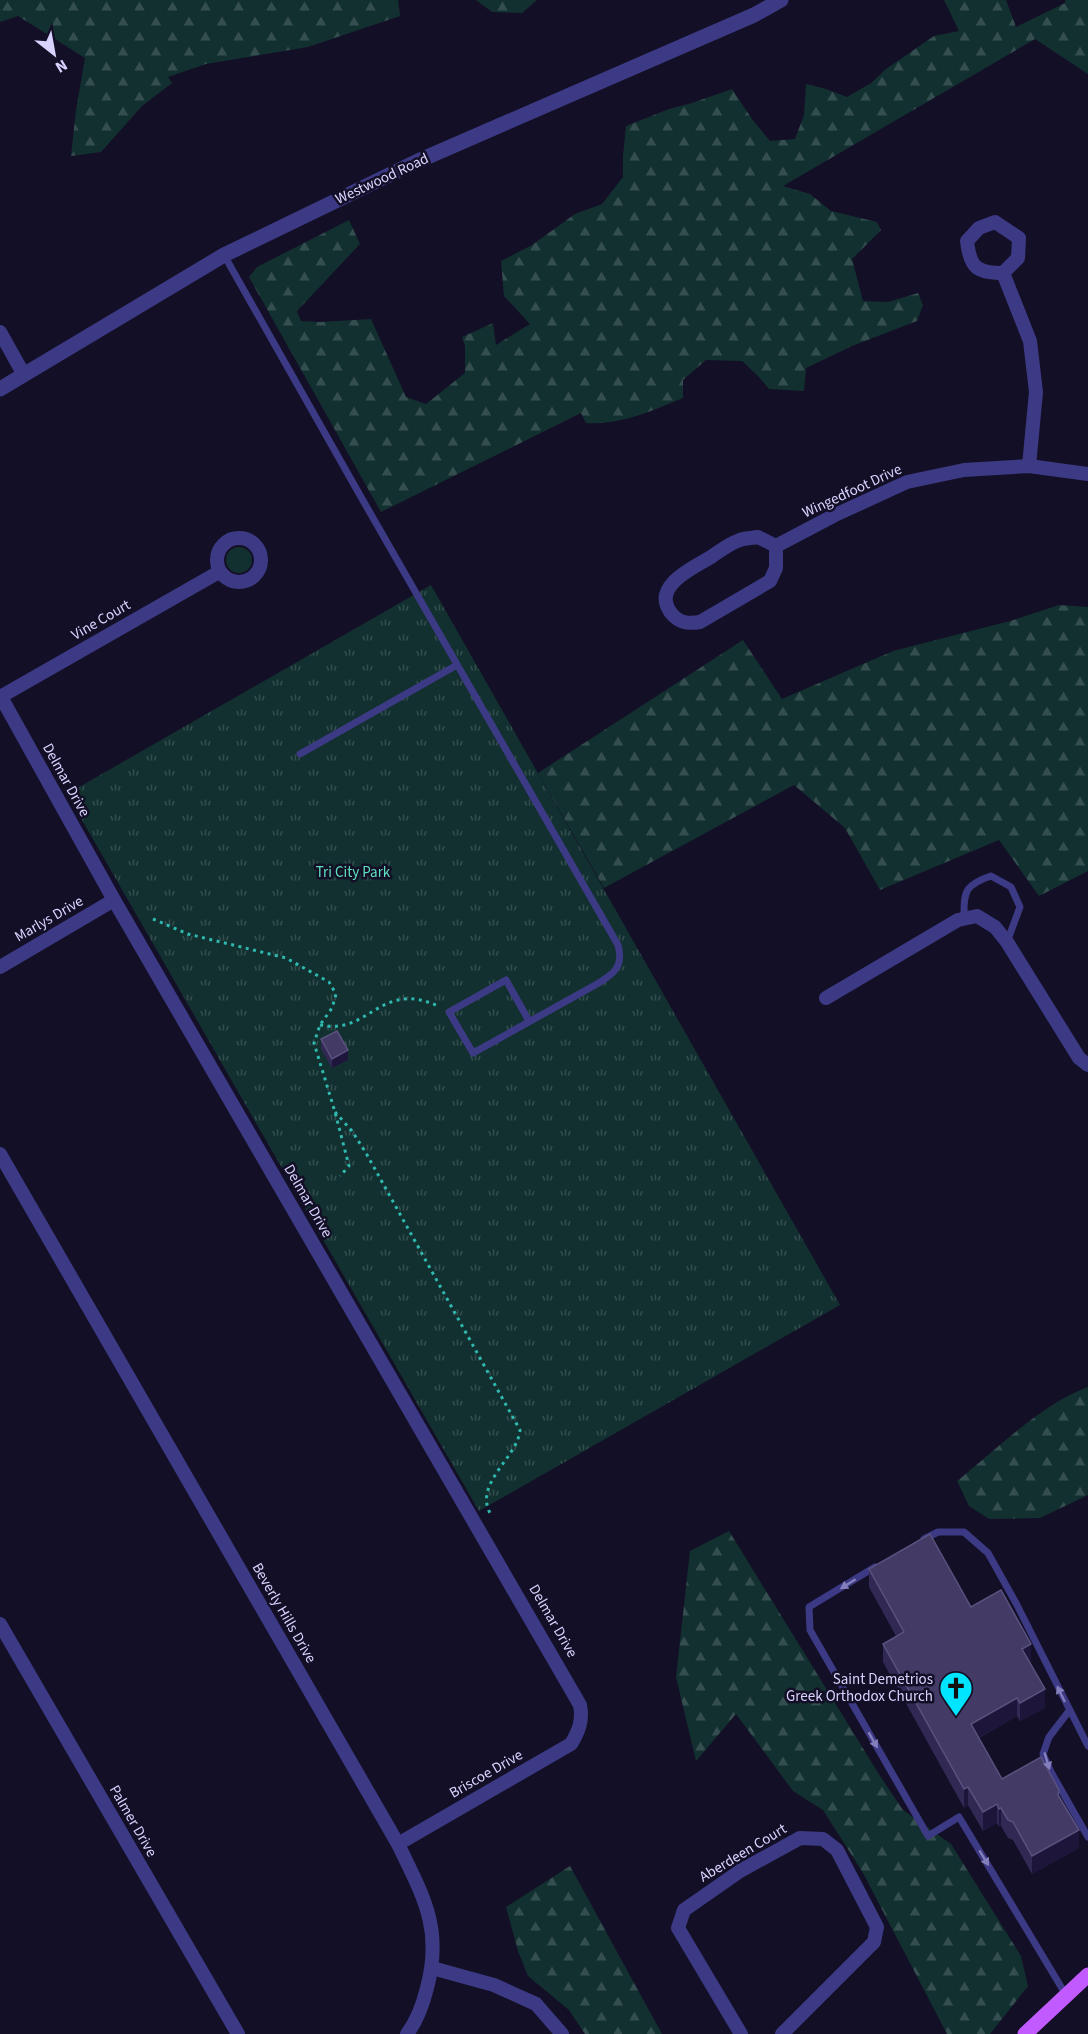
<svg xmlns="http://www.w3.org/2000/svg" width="1088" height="2034" font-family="'Source Sans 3',sans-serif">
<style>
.grass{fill:#12302f}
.forest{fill:url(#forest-firs)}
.park{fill:url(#park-tufts)}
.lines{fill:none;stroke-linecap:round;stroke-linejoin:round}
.path{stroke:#2fb8b0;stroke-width:3;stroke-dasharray:3 4.5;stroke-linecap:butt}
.service{stroke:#3d3a85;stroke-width:7}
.minor{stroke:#3d3a85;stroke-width:14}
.tertiary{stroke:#3d3a85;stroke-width:15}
.primary{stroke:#c25bff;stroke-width:15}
.wall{fill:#312854}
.shaded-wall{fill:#1d163a}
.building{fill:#433a66;stroke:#5a527e;stroke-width:1.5}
.oneway{fill:#837fbc}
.labels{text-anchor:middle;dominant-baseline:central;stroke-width:5;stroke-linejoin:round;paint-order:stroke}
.street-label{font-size:15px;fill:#d9d4ff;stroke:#130f26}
.park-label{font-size:15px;fill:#5fe0c0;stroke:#130f26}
.poi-label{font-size:15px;fill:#d9d4ff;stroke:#130f26;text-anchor:end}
</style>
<defs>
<pattern id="forest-firs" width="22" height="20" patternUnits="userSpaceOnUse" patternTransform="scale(1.5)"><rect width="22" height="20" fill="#12302f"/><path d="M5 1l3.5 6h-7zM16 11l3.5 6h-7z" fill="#344d4e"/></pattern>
<pattern id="park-tufts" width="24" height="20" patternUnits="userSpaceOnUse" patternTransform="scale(1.5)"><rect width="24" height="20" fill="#12302f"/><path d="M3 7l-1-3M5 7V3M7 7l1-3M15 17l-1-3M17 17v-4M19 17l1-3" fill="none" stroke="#344d4e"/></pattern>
</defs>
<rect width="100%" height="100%" fill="#130f26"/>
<circle class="grass" cx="239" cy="560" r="13"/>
<g class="forest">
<polygon points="0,0 398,0 400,16 308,47 206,64 168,77 172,83 142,106 101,152 71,156 76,110 85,58 18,16 0,22"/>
<polygon points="476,0 537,0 522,13 492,12"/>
<path d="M944,0h62l10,27 49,-24v-3h23v74l-53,-35 -252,147 27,8 21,17 46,11 4,8 -29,29 11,42 25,1 30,-9 5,12 -6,16 -65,25 -46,22 -2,23 -35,-2 -11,-13 -16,-15 -36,-1 -23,20v18c-31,13 -62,27 -97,25l-5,-10 -200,99 -132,-235 8,-10 92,-47 11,24 -63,67 4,10 19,1 51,-3 35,78 20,7 39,-31v-27l-3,-9 31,-14 3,22 34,-21 -26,-28 -3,-35 31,-16 43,-31 27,-10 21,-27v-21l3,-30 43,-17 23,-6 40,-14 20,30 18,22 25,-2 9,-24 2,-31 20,5 21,8 24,-14 15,-14 48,-33 25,-5z"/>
<polygon points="1059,605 1088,607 1088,871 1039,896 999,840 880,890 845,828 794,785 604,888 538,773 743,640 782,699 893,651 1010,621"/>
<path d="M1088,1387v108l-48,23 -51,1 -20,-13 -12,-25c39,-31 84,-77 131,-94z"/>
<polygon points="729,1531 880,1776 903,1810 951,1844 1021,1956 1028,1986 990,2034 947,2034 863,1873 823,1810 793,1791 736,1714 696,1761 676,1677 690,1551"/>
<polygon points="570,1866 662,2034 585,2034 569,2010 528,1976 518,1951 506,1907"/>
</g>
<polygon class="park" points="431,585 840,1305 479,1511 67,794"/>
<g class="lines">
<g class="path">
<polyline points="153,919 188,934 286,958 329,982 336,994 332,1008 320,1025 314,1043 335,1112 349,1166 340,1176"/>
<path d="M320,1025c50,11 60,-47 120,-18"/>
<path d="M335,1112l17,19 14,22 154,277c-2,27 -46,53 -30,83"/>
</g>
<g class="service">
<path d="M224,255l137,242 257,448c6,21 -4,29 -21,39l-124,69 -24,-41 57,-32 23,41"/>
<polyline points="300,754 457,665"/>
<path d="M964,918c0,-26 0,-33 27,-42l20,11 9,20 -13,35"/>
<polyline points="924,1539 938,1532 964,1532 988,1553 1017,1605 1088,1746"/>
<polyline points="875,1567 809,1607 810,1630 928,1836 959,1817 1066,1995"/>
<polyline points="1069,1711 1049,1737 1043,1754 1051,1772 1088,1837"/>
</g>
<g class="minor">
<path d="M1003,273c-26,0 -33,-5 -36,-32l12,-13 16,-6 24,16 -1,20 -15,15 27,68 6,51 -7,74"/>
<polyline points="0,332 24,375"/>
<path d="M758,537l18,9v22l-6,13 -70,41c-12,2 -21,1 -29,-9 -20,-27 22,-45 40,-56 9,-6 19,-14 29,-17 6,-2 12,-2 18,-3z"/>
<circle cx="239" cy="560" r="22"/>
<polyline points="776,546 835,515 907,482 964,470 1029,466 1088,474"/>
<polyline points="0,697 219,572"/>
<path d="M1,697l113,203 466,805c3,15 -1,26 -9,39l-173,100"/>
<polyline points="0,967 114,900"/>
<polyline points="826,998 958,920 977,916 995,927 1007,942 1079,1058 1088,1065"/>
<path d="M0,1154l398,690c25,52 45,84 29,144 -4,16 -10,33 -20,46"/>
<polyline points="0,1624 238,2034"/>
<polyline points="432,1968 494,1985 536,2004 562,2034"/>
<polyline points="741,2034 678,1928 684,1910 740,1871 800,1838 823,1839 837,1850 877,1927 874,1942 782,2034"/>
</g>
<polyline class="tertiary" points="0,389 224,255 418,161 754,15 781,0"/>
<polyline class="primary" points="1025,2034 1088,1975"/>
</g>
<g class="wall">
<polygon points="321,1039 348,1060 332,1068 321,1049"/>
<polygon points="869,1569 971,1607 1031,1662 1030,1663 1045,1708 1020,1721 1017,1716 979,1738 1002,1779 1059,1796 1079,1848 1032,1874 1013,1840 1008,1838 1001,1826 999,1827 997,1823 983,1831 968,1805 964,1808 883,1662 883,1644 896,1636 869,1587"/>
</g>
<g class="shaded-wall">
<polygon points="348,1050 348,1060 332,1068 332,1059"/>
<polygon points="1031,1644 1031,1662 1022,1667 1022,1649"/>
<polygon points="1045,1689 1045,1708 1020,1721 1020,1703"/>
<polygon points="1017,1698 1017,1716 971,1742 971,1724"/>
<polygon points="968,1787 968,1805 964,1808 964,1789"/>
<polygon points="997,1804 997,1823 983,1831 983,1812"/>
<polygon points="1001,1808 1001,1826 999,1827 999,1809"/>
<polygon points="1079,1830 1079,1848 1032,1874 1032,1856"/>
</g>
<g class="building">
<polygon points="337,1031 348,1050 332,1059 321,1039"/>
<polygon points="930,1534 971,1607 1001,1590 1031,1644 1022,1649 1045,1689 1020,1703 1017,1698 971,1724 1002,1779 1041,1757 1059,1790 1058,1795 1079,1830 1032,1856 1013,1822 1008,1820 1001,1808 999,1809 997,1804 983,1812 968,1787 964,1789 883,1644 904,1632 869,1569"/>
</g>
<defs><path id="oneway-solid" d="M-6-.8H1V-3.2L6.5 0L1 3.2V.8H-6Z" transform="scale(1.5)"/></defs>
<g class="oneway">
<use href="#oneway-solid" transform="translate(848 1584) rotate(148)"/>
<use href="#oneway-solid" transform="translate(1061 1694) rotate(-116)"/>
<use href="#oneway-solid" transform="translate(873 1740) rotate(60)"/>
<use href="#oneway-solid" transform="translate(1047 1761) rotate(73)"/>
<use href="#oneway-solid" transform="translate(984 1858) rotate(59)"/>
</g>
<defs>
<symbol id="church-pin" viewBox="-11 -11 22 30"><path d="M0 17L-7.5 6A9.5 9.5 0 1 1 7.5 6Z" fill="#00e5ff" stroke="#130f26"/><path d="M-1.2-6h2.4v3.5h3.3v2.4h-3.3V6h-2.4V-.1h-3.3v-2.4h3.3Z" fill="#111"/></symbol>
</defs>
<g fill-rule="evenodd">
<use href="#church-pin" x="937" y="1669" width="38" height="52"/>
</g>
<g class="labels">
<g class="street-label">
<text transform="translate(382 179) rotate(-25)">Westwood Road</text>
<text transform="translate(852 491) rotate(-25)">Wingedfoot Drive</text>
<text transform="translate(101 620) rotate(-30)">Vine Court</text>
<text transform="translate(66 780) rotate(61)">Delmar Drive</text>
<text transform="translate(49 919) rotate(-30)">Marlys Drive</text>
<text transform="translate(308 1201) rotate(60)">Delmar Drive</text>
<text transform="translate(284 1613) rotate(60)">Beverly Hills Drive</text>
<text transform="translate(553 1621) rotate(60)">Delmar Drive</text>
<text transform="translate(486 1774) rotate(-30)">Briscoe Drive</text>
<text transform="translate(133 1821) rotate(60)">Palmer Drive</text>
<text transform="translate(743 1853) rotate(-31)">Aberdeen Court</text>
</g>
<g class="park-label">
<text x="353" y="872">Tri City Park</text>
</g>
<g class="poi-label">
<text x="933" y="1679">Saint Demetrios<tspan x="933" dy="17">Greek Orthodox Church</tspan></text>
</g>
</g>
<g transform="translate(54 54) rotate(149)" stroke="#130f26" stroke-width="4.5" paint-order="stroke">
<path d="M0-4.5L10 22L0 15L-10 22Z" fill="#d9d4ff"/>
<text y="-9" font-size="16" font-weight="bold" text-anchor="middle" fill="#d9d4ff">N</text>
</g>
</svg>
